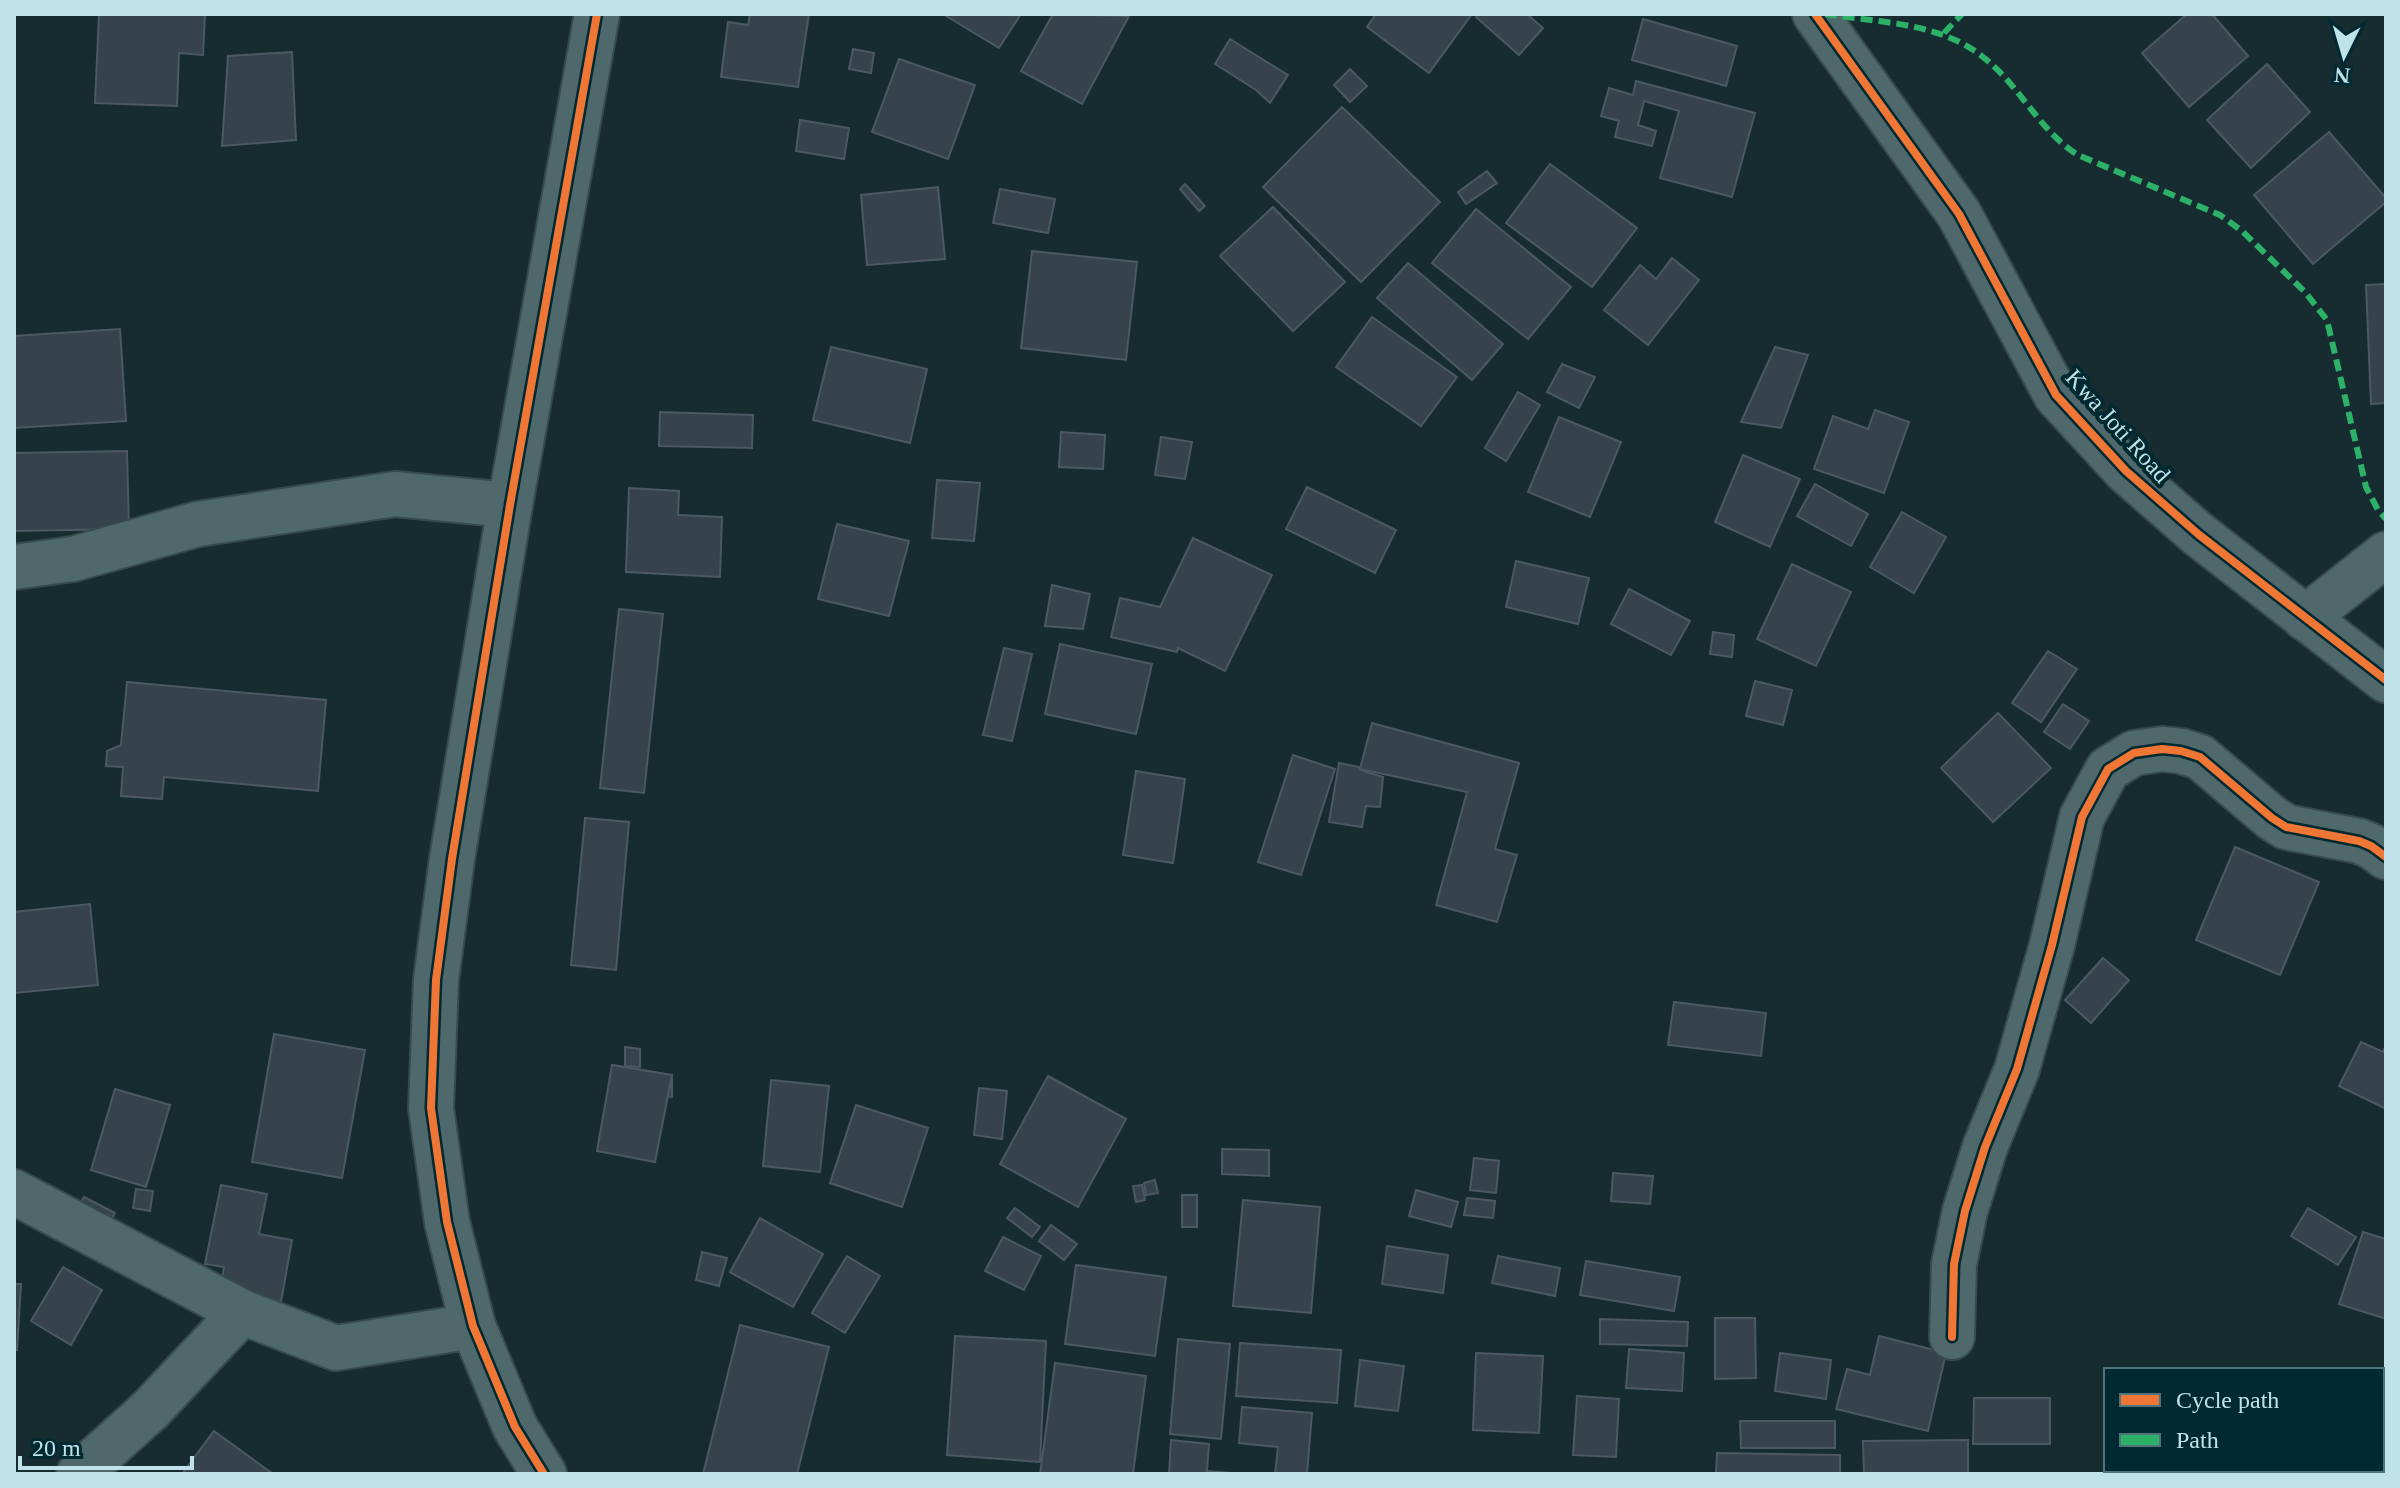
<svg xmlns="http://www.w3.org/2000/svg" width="2400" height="1488" font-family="Georgia,serif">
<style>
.building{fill:#36424c;stroke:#4c5863;stroke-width:2}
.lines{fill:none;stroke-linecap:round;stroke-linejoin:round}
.minor-casing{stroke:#374a4e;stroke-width:48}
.minor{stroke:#4f686c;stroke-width:44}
.quiet{stroke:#2db169;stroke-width:6;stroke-dasharray:12 6;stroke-linecap:butt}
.cycleway-casing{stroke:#012931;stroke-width:13}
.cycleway{stroke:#f07635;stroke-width:8}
.labels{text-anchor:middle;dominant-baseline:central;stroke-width:8;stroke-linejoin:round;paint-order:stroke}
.street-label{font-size:24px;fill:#c0e2ea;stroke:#012931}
</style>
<rect width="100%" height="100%" fill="#162c30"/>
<g class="building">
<polygon points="99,14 205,14 203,55 179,53 177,106 95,103"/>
<polygon points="750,14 809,14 798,87 721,77 728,22 748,25"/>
<polygon points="943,14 1021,14 999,48"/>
<polygon points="1053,14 1129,16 1082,104 1021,71"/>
<polygon points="1376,14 1472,14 1429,73 1367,27"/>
<polygon points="1479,14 1527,14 1543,28 1519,55 1476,17"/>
<polygon points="2187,14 2212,14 2248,56 2189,107 2142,53"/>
<polygon points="1643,19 1737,46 1726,86 1632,60"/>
<polygon points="1230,39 1288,75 1270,103 1256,90 1215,64"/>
<polygon points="853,49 874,53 871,73 849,69"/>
<polygon points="292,52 296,140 222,146 228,56"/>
<polygon points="899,59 975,85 948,159 872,132"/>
<polygon points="2267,64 2310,112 2251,168 2207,120"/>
<polygon points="1350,69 1367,86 1350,102 1334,85"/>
<polygon points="1636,81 1755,113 1732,197 1660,178 1679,111 1644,101 1638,125 1656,131 1652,146 1615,137 1619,121 1601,116 1609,88 1633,95"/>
<polygon points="1342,107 1440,202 1361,282 1263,187"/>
<polygon points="800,120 849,128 844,159 796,151"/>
<polygon points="2329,132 2386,198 2386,202 2313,264 2254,195"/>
<polygon points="1550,164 1637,228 1592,287 1506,223"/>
<polygon points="1487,171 1497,183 1466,204 1458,192"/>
<polygon points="1185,184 1205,206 1199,211 1180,189"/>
<polygon points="938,187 945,259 867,265 861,195"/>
<polygon points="1000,189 1055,199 1048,233 993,223"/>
<polygon points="1273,207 1345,282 1293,331 1220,256"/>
<polygon points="1476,209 1571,287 1528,339 1432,263"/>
<polygon points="1032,251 1137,262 1126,360 1021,348"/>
<polygon points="1672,258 1699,280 1648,345 1604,310 1640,265 1656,279"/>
<polygon points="1408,263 1503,344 1472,380 1377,298"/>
<polygon points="2386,284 2386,403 2371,404 2366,285"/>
<polygon points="1372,317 1457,377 1421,426 1336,367"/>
<polygon points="120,329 126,421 14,428 14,336"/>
<polygon points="831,347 927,369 910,443 813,420"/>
<polygon points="1775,347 1808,355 1781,428 1741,422"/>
<polygon points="1562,364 1595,377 1579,408 1547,392"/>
<polygon points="1518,392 1540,405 1506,461 1485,448"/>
<polygon points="1875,410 1909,422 1884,493 1814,469 1833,416 1868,429"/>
<polygon points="660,412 753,415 752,448 659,446"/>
<polygon points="1559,417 1621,442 1590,517 1528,492"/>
<polygon points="1061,432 1105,435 1103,469 1059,467"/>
<polygon points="1161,437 1192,442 1185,479 1155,475"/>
<polygon points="127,451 129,529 14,531 14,453"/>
<polygon points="1743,455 1800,479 1770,547 1715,522"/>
<polygon points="937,480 980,483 974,541 932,538"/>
<polygon points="1815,484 1868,514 1851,546 1797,516"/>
<polygon points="1307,487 1396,530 1375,573 1286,529"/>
<polygon points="629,488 679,491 678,515 722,517 720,577 626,572"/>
<polygon points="1902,512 1946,537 1914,593 1870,567"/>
<polygon points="837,524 909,541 889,616 818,599"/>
<polygon points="1193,538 1272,575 1225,671 1178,648 1177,652 1111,637 1120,598 1160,607"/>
<polygon points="1516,561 1589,578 1578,624 1506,607"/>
<polygon points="1792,564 1851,592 1816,666 1757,639"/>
<polygon points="1052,585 1090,594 1083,629 1045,626"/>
<polygon points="1629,589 1690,621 1671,655 1611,624"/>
<polygon points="619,609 663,614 644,793 600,788"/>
<polygon points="1713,632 1734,635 1732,657 1710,654"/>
<polygon points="1060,644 1152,664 1136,734 1045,714"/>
<polygon points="1004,648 1032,654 1012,741 983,735"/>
<polygon points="2048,651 2077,669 2041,722 2012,703"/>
<polygon points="1755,681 1792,690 1783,725 1746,716"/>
<polygon points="127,682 326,700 318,791 164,777 162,799 121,796 123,767 106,766 107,751 121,745"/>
<polygon points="2063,704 2089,721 2070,749 2044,732"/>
<polygon points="1998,713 2051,768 1993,822 1941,768"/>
<polygon points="1372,723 1519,763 1495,849 1517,855 1497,922 1436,905 1467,792 1360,769"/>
<polygon points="1293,755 1335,769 1301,875 1258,862"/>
<polygon points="1339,763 1359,767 1360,770 1383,777 1380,807 1366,806 1362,827 1329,822"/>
<polygon points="1136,771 1185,779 1173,863 1123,855"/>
<polygon points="585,818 629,822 616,970 571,965"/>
<polygon points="2235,847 2319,882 2280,975 2196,940"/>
<polygon points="90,904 98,985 14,993 14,912"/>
<polygon points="2103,958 2129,980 2091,1023 2065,1000"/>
<polygon points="1674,1002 1766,1013 1761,1056 1668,1045"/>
<polygon points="274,1034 365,1050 342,1178 252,1162"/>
<polygon points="2361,1042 2383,1052 2386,1045 2386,1109 2339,1086"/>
<polygon points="625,1047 640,1049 640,1067 625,1066"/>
<polygon points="612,1065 672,1075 672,1097 612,1091"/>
<polygon points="612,1065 672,1075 655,1162 597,1151"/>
<polygon points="1048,1076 1126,1119 1078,1207 1000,1164"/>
<polygon points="771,1080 829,1086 820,1172 763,1166"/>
<polygon points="979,1088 1007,1091 1002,1139 974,1135"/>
<polygon points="115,1089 170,1105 146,1187 91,1170"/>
<polygon points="856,1105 928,1128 902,1207 830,1183"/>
<polygon points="1222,1149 1269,1150 1269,1176 1222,1174"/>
<polygon points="1474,1158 1499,1161 1496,1193 1470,1190"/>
<polygon points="1613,1173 1653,1176 1650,1204 1611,1201"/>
<polygon points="1155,1180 1158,1193 1146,1195 1144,1183"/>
<polygon points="221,1185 267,1194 259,1234 292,1240 281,1302 220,1291 224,1267 205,1264"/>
<polygon points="1142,1185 1145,1200 1136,1202 1133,1186"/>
<polygon points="136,1189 153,1191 150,1211 133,1208"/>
<polygon points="1416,1190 1458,1202 1451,1227 1409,1216"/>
<rect x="1182" y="1195" width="15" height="32"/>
<polygon points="84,1197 115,1213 108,1226 76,1209"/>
<polygon points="1467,1198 1495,1201 1493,1218 1464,1215"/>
<polygon points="1243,1200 1320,1207 1311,1313 1233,1306"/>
<polygon points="1015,1208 1040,1227 1032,1237 1007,1218"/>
<polygon points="2308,1208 2356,1237 2338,1265 2291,1236"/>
<polygon points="760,1218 823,1254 793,1307 730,1272"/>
<polygon points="1051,1225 1077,1244 1064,1260 1039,1241"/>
<polygon points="2363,1232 2386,1239 2386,1319 2339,1304"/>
<polygon points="1003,1237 1041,1256 1024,1290 985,1271"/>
<polygon points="1387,1246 1448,1255 1443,1293 1382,1284"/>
<polygon points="702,1252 727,1258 719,1286 696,1280"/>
<polygon points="847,1256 880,1276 845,1333 812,1313"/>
<polygon points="1498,1256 1560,1268 1555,1296 1492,1283"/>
<polygon points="1586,1261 1680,1277 1674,1311 1580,1295"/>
<polygon points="1076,1265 1166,1277 1155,1356 1065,1344"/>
<polygon points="63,1267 102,1290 71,1345 31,1321"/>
<polygon points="14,1284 21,1284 17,1350 14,1350"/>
<polygon points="1715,1318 1755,1318 1756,1378 1715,1379"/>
<polygon points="1600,1319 1688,1322 1687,1346 1600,1344"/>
<polygon points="740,1325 829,1347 797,1474 703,1474"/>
<polygon points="955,1336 1046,1341 1040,1462 947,1455"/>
<polygon points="1879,1336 1946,1353 1928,1431 1836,1409 1847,1369 1870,1375"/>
<polygon points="1178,1339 1230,1344 1221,1439 1170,1434"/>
<polygon points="1240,1343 1341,1350 1337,1403 1236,1396"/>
<polygon points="1629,1349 1684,1353 1682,1391 1626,1388"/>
<polygon points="1476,1353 1543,1356 1539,1433 1473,1430"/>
<polygon points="1780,1353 1831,1360 1826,1399 1775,1391"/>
<polygon points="1360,1360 1404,1366 1398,1411 1355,1406"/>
<polygon points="1055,1363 1146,1376 1133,1474 1040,1474"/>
<polygon points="2382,1389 2386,1390 2386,1474 2355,1474 2356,1470 2382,1470"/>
<polygon points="1577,1396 1619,1399 1616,1457 1573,1455"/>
<polygon points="1974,1398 2050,1398 2050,1444 1973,1444"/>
<polygon points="1242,1407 1312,1413 1307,1474 1275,1474 1278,1447 1239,1443"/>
<polygon points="1740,1421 1835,1421 1835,1448 1741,1448"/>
<polygon points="214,1431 273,1474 182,1474"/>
<polygon points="1171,1440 1209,1444 1207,1471 1244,1474 1169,1474"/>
<polygon points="1968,1440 1968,1474 1864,1474 1863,1441"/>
<polygon points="1717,1453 1840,1455 1840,1474 1716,1474"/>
</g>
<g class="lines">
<defs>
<g id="minor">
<polyline points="1815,14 1959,214 2056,395 2126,471 2198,534 2386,680"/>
<polyline points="14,567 73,559 198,524 395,494 510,505"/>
<polyline points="2305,618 2386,554"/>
<polyline points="14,1192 242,1312 336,1348 473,1326"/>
<polyline points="1952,1337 1954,1264 1965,1211 1985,1147 2017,1069 2052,945 2082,817 2108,769 2134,753 2162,749 2181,751 2200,757 2272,818 2286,827 2359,841 2371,846 2386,857"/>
<polyline points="79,1474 150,1410 242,1312"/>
<polyline points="544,1474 515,1427 473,1326 447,1222 431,1108 436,980 452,859 510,505 597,14"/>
</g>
</defs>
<use href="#minor" class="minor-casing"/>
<use href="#minor" class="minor"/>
<g class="quiet">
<path d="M1825,14c56,9 120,8 164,48 33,28 52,70 89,93l142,60 22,16 63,61 22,28 39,167 12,23 8,9"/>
<polyline points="1944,33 1962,14"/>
</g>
<defs>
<g id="cycleway">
<polyline points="1815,14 1959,214 2056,395 2126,471 2198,534 2386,680"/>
<polyline points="1952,1337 1954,1264 1965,1211 1985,1147 2017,1069 2052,945 2082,817 2108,769 2134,753 2162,749 2181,751 2200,757 2272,818 2286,827 2359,841 2371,846 2386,857"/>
<polyline points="544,1474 515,1427 473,1326 447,1222 431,1108 436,980 452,859 510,505 597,14"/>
</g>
</defs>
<use href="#cycleway" class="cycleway-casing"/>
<use href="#cycleway" class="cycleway"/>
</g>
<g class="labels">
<g class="street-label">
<text transform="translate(2118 426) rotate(48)">Kwa Joti Road</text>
</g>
</g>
<rect width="2400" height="1488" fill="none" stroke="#c0e2ea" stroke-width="32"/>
<rect x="2104" y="1368" width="280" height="104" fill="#012931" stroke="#4d737b" stroke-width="2"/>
<rect x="2120" y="1394" width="40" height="12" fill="#f07635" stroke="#4d737b" stroke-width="2"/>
<text x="2176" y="1408" font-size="24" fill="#c0e2ea">Cycle path</text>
<rect x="2120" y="1434" width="40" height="12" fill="#2db169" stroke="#4d737b" stroke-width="2"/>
<text x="2176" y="1448" font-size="24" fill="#c0e2ea">Path</text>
<g transform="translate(2344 56) rotate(185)" stroke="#012931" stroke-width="6" paint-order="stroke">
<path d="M0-6L14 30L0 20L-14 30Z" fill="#c0e2ea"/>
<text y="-12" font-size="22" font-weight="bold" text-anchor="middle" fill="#c0e2ea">N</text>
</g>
<path d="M20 1456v12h172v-12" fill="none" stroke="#c0e2ea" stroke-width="4"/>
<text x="32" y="1456" font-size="24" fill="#c0e2ea" stroke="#012931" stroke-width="6" paint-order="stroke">20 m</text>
</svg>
